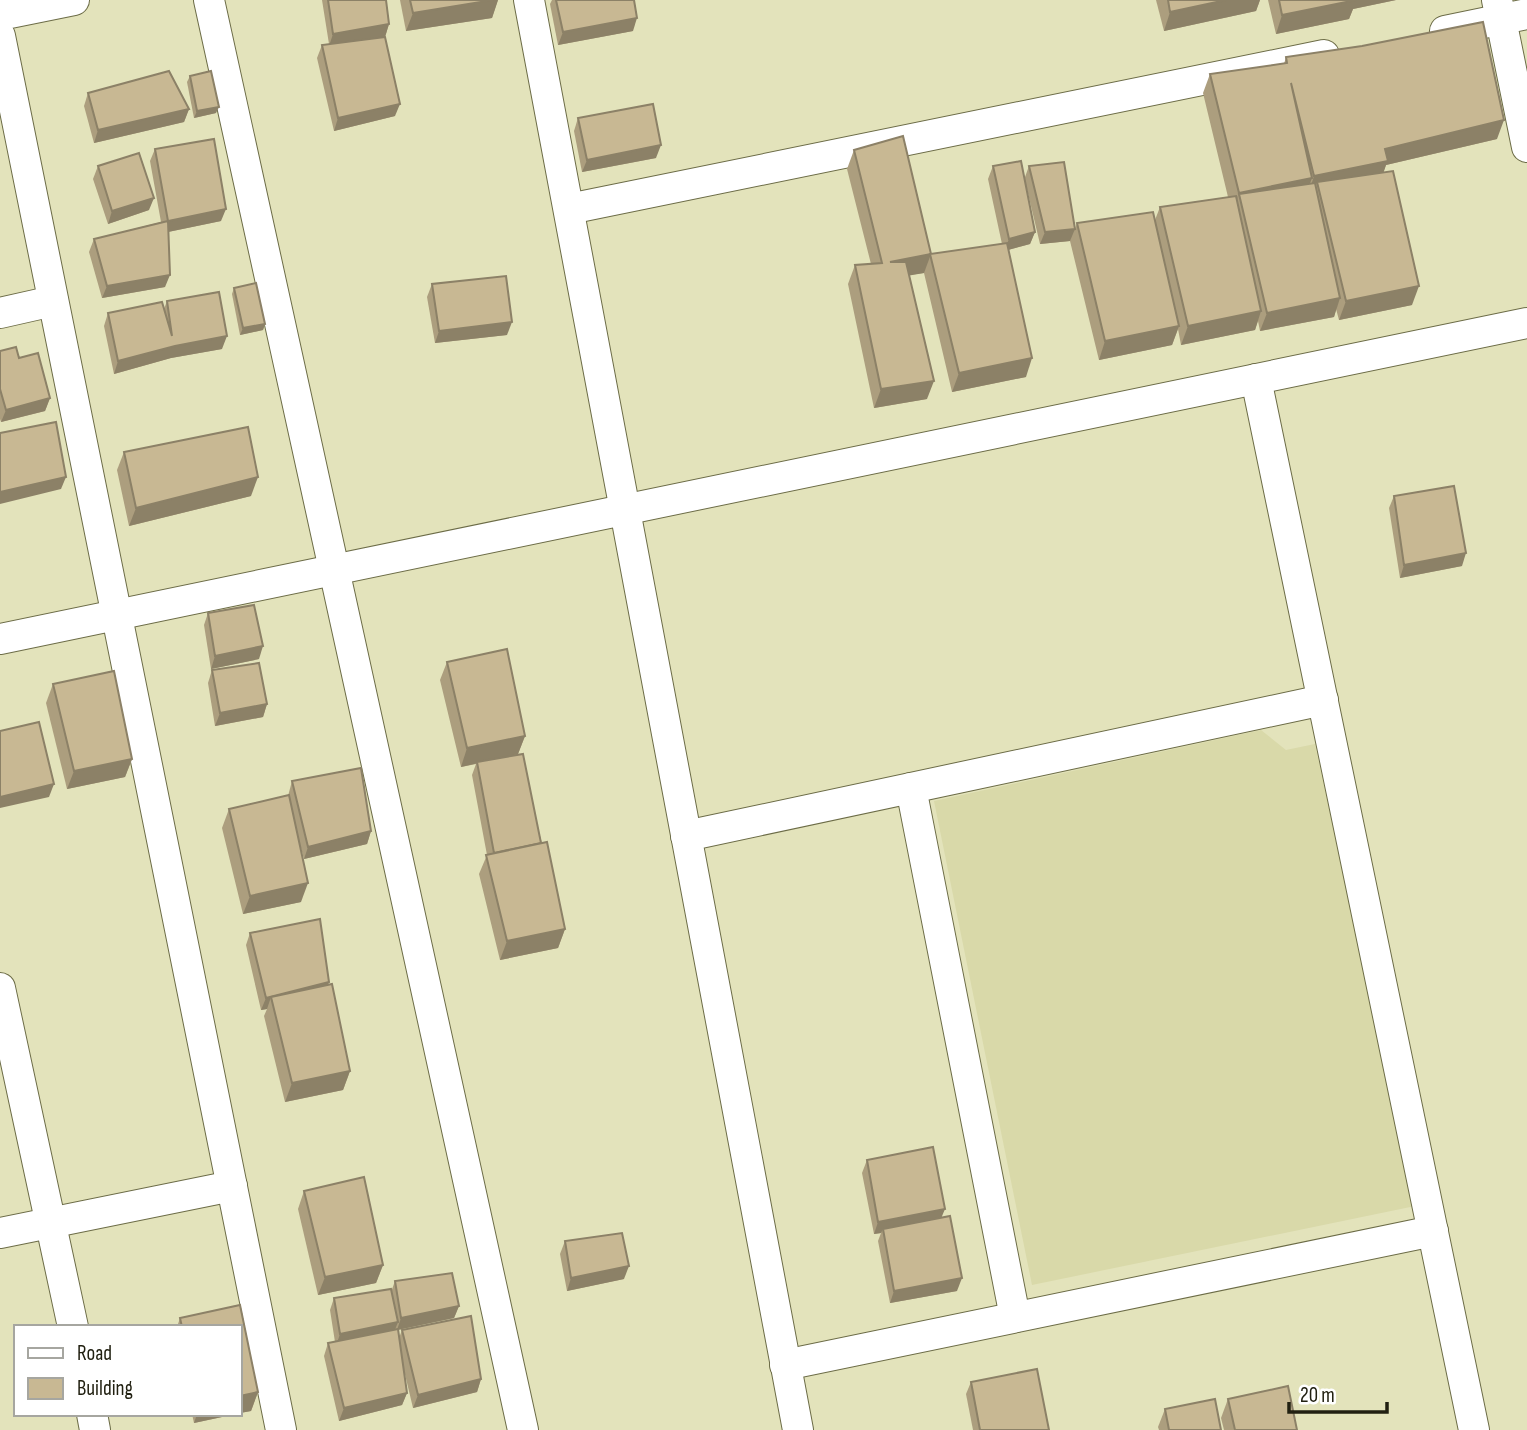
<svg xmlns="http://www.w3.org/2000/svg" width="1527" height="1430" font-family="'Sofia Sans Condensed',sans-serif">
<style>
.built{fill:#d9d9a9}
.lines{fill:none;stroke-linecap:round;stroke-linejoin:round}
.minor-casing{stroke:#6c6c47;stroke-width:32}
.minor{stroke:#fff;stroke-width:30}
.wall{fill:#ac9e7e}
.shaded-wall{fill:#8c8167}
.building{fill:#c8b893;stroke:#8c8167;stroke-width:2}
</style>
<rect width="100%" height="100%" fill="#e3e3bb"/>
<polygon class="built" points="1261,730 1286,750 1315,744 1415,1206 1032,1285 934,801"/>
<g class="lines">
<defs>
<g id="minor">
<polyline points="209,0 523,1430"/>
<polyline points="529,0 798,1430"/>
<polyline points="1497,0 1527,147"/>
<polyline points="0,15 74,0"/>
<polyline points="1445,31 1527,14"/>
<polyline points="0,36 281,1430"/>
<polyline points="569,209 1324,55"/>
<polyline points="0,313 53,301"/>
<polyline points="1256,379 1474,1430"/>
<polyline points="0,639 1527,323"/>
<polyline points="911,788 1015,1317"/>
<polyline points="686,836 1323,700"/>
<polyline points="0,988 73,1327"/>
<polyline points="0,1233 232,1186"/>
<polyline points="785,1365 1433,1231"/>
<polyline points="92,1414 95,1430"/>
</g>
</defs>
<use href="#minor" class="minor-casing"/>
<use href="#minor" class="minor"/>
</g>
<g class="wall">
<polygon points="322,0 386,0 389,24 385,37 395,116 334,131 317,58 322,45 329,44"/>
<polygon points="400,0 498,0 492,18 406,31"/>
<polygon points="552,0 556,0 633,31 558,45 550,4"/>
<polygon points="1156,0 1260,0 1256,11 1164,31"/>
<polygon points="1268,0 1396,0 1353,9 1349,19 1276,34"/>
<polygon points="1286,57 1497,139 1386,165 1383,173 1412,305 1339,320 1336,309 1334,317 1260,331 1258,321 1255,330 1181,345 1178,329 1172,345 1099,360 1070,241 1040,244 1026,185 1035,232 1030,244 1008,250 1026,377 952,392 924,273 909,275 927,399 874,408 848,284 855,265 871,264 847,169 854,150 931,254 1002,244 988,179 993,166 1025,177 1029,166 1075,229 1077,223 1155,220 1160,207 1228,197 1203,93 1210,74 1284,64"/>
<polygon points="190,76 216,113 194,118 187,82"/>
<polygon points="88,93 189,109 184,122 94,143 84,106"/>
<polygon points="578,118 656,158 582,172 574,131"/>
<polygon points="155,149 221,221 168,232 165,287 102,298 89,252 94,239 161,222 150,161"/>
<polygon points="98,166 149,210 108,224 93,179"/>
<polygon points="432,284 507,335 435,343 427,297"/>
<polygon points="234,288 265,324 263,330 240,335 232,294"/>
<polygon points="167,301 222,349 171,358 114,374 104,326 108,313 164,309"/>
<polygon points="0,351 19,358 50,398 45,411 1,422 0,419"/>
<polygon points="124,452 251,496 129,526 117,470"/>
<polygon points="1394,496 1462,566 1400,578 1389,508"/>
<polygon points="208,613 259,659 211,669 204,625"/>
<polygon points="447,662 525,736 518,754 565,929 558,948 500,960 479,874 487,855 472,775 476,764 461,767 440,680"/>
<polygon points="212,670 267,704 263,717 215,726 208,683"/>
<polygon points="53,684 132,759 125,777 67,789 46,703"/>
<polygon points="292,781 371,831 367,844 304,859 296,830 301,902 243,914 222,828 229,809 288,796"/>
<polygon points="250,933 329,982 328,984 350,1071 343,1090 285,1102 264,1016 267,1009 261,1010 246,945"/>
<polygon points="867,1160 942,1217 957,1291 890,1303 878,1241 881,1233 874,1234 862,1173"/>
<polygon points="304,1191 383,1265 376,1283 318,1295 298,1209"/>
<polygon points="565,1241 624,1279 567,1291 560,1254"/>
<polygon points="395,1281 459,1306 454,1318 398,1330 399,1338 402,1330 481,1379 477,1392 413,1408 403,1366 407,1393 402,1405 339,1421 324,1356 328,1343 335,1342 330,1310 334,1298 391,1292"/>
<polygon points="240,1305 258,1392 251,1411 240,1413 240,1327 177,1327 180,1318"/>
<polygon points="971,1382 1049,1430 973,1430 966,1394"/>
<polygon points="1228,1399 1297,1430 1224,1430 1221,1418"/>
<polygon points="1165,1409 1221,1430 1159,1430 1158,1427"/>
<polygon points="192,1414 236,1414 194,1423"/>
</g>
<g class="shaded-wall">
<polygon points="493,0 498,0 492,18 406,31 413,13"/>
<polygon points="1226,0 1260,0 1256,11 1164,31 1170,12"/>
<polygon points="1356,0 1396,0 1353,9 1349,19 1276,34 1282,15"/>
<polygon points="637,18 633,31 558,45 563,32"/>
<polygon points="389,24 385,37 329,46 333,34"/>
<polygon points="400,104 395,116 334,131 338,118"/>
<polygon points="219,107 216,113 194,118 197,111"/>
<polygon points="189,109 184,122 94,143 98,130"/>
<polygon points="1504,120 1497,139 1386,165 1381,180 1317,182 1313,193 1308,195 1314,176 1385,149"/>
<polygon points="661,145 656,158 582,172 587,160"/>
<polygon points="1312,178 1305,197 1239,194 1232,212 1239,193"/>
<polygon points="154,198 149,210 108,224 112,211"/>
<polygon points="226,209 221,221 163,233 168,221"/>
<polygon points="1075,229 1070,241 1040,244 1045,232"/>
<polygon points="1035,232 1030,244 1004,251 1009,239"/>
<polygon points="931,254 924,273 883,280 890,262"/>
<polygon points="170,275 165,287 102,298 107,286"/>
<polygon points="1419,286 1412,305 1339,320 1346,301"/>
<polygon points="1340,298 1334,317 1260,331 1267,313"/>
<polygon points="1261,311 1255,330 1181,345 1188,326"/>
<polygon points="512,322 507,335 435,343 439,331"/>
<polygon points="265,324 263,330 240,335 243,328"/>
<polygon points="1179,326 1172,345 1099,360 1105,341"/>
<polygon points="227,336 222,349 171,358 114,374 118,361 175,346"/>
<polygon points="1032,358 1026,377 952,392 959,373"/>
<polygon points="934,381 927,399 874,408 881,389"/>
<polygon points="50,398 45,411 1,422 6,410"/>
<polygon points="66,477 61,489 0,504 0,492"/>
<polygon points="258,477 251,496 129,526 136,508"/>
<polygon points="1466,553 1462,566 1400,578 1404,565"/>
<polygon points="263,646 259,659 211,669 215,656"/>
<polygon points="267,704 263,717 215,726 220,713"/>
<polygon points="525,736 518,754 461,767 467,748"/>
<polygon points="132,759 125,777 67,789 74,771"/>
<polygon points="54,784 49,797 0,808 0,797"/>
<polygon points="371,831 367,844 304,859 308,847"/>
<polygon points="308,883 301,902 243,914 250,896"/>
<polygon points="565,929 558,948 500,960 507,941"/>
<polygon points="329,982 325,995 271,997 267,1009 261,1010 266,998"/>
<polygon points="350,1071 343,1090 285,1102 292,1083"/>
<polygon points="945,1209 940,1221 883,1229 881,1233 874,1234 878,1222"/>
<polygon points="383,1265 376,1283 318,1295 325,1277"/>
<polygon points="629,1266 624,1279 567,1291 571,1278"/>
<polygon points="962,1278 957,1291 890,1303 894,1291"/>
<polygon points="459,1306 454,1318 397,1330 401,1318"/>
<polygon points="398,1322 393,1335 336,1346 340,1334"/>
<polygon points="481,1379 477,1392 413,1408 418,1395"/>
<polygon points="258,1392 251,1411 240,1413 240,1396"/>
<polygon points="407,1393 402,1405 339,1421 344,1408"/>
<polygon points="197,1414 236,1414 194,1423"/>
</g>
<g class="building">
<polygon points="328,0 386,0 389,24 333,34"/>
<polygon points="410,0 493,0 413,13"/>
<polygon points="556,0 634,0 637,18 563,32"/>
<polygon points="1168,0 1226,0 1170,12"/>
<polygon points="1279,0 1356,0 1282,15"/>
<polygon points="1483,22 1504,120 1385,149 1388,161 1314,176 1291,83 1312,178 1239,193 1210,74 1287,63 1286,57 1362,46"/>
<polygon points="385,37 400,104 338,118 322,45"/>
<polygon points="169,71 189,109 98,130 88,93"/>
<polygon points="211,71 219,107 197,111 190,76"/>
<polygon points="653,104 661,145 587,160 578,118"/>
<polygon points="903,136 931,254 890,262 906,262 934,381 881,389 855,265 882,263 854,150"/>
<polygon points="214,139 226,209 168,221 170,275 107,286 94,239 168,221 155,149"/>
<polygon points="139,153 154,198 112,211 98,166"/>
<polygon points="1021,161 1035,232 1009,239 993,166"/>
<polygon points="1064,162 1075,229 1045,232 1029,166"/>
<polygon points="1393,171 1419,286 1346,301 1317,182"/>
<polygon points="1315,183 1340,298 1267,313 1239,194"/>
<polygon points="1236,196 1261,311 1188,326 1160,207"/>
<polygon points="1153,212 1179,326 1105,341 1077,223"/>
<polygon points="1007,243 1032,358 959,373 930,254"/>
<polygon points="506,276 512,322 439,331 432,284"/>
<polygon points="256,283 265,324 243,328 234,288"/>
<polygon points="219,292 227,336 175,346 118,361 108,313 162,302 172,336 167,301"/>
<polygon points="16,347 19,358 38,353 50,398 6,410 0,389 0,351"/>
<polygon points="56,422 66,477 0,492 0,433"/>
<polygon points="248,427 258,477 136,508 124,452"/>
<polygon points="1454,486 1466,553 1404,565 1394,496"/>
<polygon points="254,605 263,646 215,656 208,613"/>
<polygon points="507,649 525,736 467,748 447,662"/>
<polygon points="259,663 267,704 220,713 212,670"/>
<polygon points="114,671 132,759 74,771 53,684"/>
<polygon points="39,722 54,784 0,797 0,731"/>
<polygon points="523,754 541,843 494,853 477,762"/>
<polygon points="361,768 371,831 308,847 292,781"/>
<polygon points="289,795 308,883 250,896 229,809"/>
<polygon points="547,842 565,929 507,941 486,855"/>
<polygon points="320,919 329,982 266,998 250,933"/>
<polygon points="332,984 350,1071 292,1083 271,997"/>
<polygon points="933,1147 945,1209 878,1222 867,1160"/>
<polygon points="364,1177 383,1265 325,1277 304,1191"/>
<polygon points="950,1216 962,1278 894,1291 883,1229"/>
<polygon points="622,1233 629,1266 571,1278 565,1241"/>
<polygon points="452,1273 459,1306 401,1318 395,1281"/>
<polygon points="391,1289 398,1322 340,1334 334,1298"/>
<polygon points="240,1305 258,1392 240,1396 240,1327 182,1327 180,1318"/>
<polygon points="471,1316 481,1379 418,1395 402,1330"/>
<polygon points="398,1329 407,1393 344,1408 328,1343"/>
<polygon points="1037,1369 1049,1430 980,1430 971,1382"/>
<polygon points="1288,1386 1297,1430 1235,1430 1228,1399"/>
<polygon points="1215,1399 1221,1430 1169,1430 1165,1409"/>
</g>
<rect x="14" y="1325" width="228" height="91" fill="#ffffff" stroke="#a6a6a0" stroke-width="2"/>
<rect x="28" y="1348" width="35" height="10" fill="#ffffff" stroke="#a6a6a0" stroke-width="2"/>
<text x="77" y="1360" font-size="21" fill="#212011">Road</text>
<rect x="28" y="1378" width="35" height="21" fill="#c8b893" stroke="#a6a6a0" stroke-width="2"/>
<text x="77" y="1395" font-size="21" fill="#212011">Building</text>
<path d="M1289 1402v10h98v-10" fill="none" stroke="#212011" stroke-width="3.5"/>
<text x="1300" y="1402" font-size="21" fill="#212011" stroke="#ffffff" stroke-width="5" paint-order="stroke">20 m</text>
</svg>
